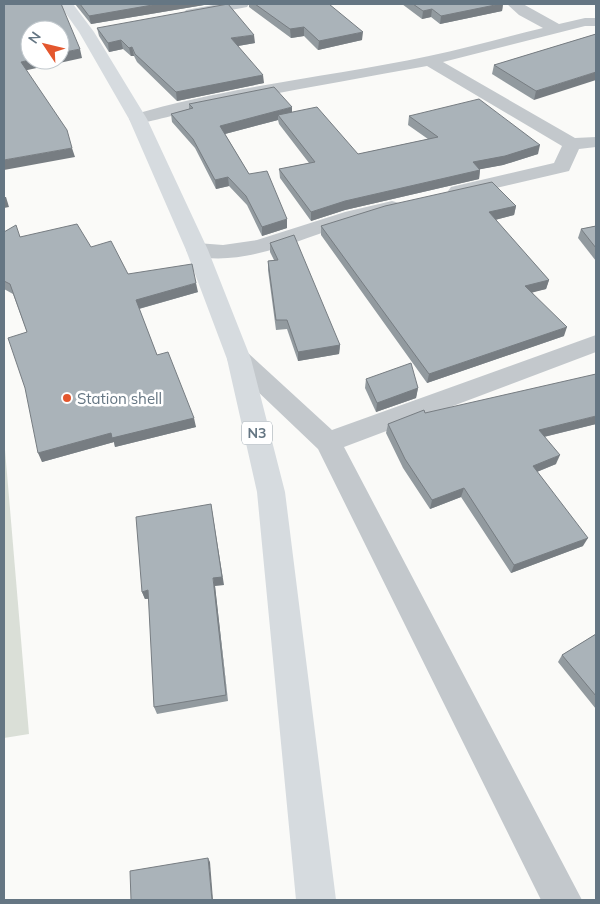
<svg xmlns="http://www.w3.org/2000/svg" width="600" height="904" font-family="Mulish,sans-serif">
<style>
.green{fill:#dadfd7}
.lines{fill:none;stroke-linecap:round;stroke-linejoin:round}
.minor{fill:#c3c8cc;fill-rule:evenodd}
.trunk{fill:#d6dbdf;fill-rule:evenodd}
.wall{fill:#929a9f}
.shaded-wall{fill:#777d82}
.building{fill:#aab3b9;stroke:#777d82}
.poi-dot{fill:#e4572e;stroke:#fff;stroke-width:2}
.labels{text-anchor:middle;dominant-baseline:central;stroke-width:5;stroke-linejoin:round;paint-order:stroke}
.shield{fill:#fff;stroke:#939fa8;stroke-width:1}
.shield-label{font-size:14px;font-weight:bold;fill:#657683}
.poi-label{font-size:15px;fill:#657683;stroke:#fff;text-anchor:start}
</style>
<rect width="100%" height="100%" fill="#fafaf8"/>
<polygon class="green" points="4,438 29,734 4,738"/>
<g class="lines">
<g class="minor">
<polygon points="219,4 249,4 247,7 242,8 191,17 186,16 184,13 186,10"/>
<path d="M507,4h16l36,20 26,-6h11v8h-11l-142,36 132,76 21,-1v10l-17,2 -10,22 -111,26 -7,-2 -3,-4 3,-4 103,-24 8,-17 -135,-80c-77,14 -153,27 -229,43 -14,3 -55,16 -66,14l-3,-4 3,-4c97,-29 198,-38 297,-59 39,-8 76,-19 114,-28l-24,-13z"/>
<path d="M392,201l7,2 3,4 -3,4c-14,4 -28,6 -41,10 -54,15 -111,48 -169,34l-3,-5 3,-5 8,-2 26,2 34,-5 88,-28z"/>
<polygon points="596,335 596,352 344,447 582,900 541,900 318,449 230,365 227,359 230,353 239,350 248,353 332,430"/>
</g>
<polygon class="trunk" points="59,4 73,4 94,32 147,119 208,250 251,359 285,492 336,900 296,900 257,492 227,359 186,250 129,119 79,32"/>
</g>
<g class="wall">
<polygon points="75,4 210,4 91,24"/>
<polygon points="249,4 329,4 362,40 318,50 304,36 291,38 249,7"/>
<polygon points="402,4 503,4 502,11 440,24 431,17 422,19"/>
<polygon points="97,28 255,43 238,46 264,83 177,101 137,62 134,56 131,56 123,49 109,52 99,36"/>
<polygon points="596,34 534,100 492,74 494,65"/>
<polygon points="189,104 292,112 358,154 428,139 408,125 409,116 538,154 503,165 480,169 479,179 345,210 311,221 280,178 279,169 309,163 279,124 278,120 225,134 249,174 287,228 262,236 247,205 229,186 216,189 195,148 172,122 171,114 189,109"/>
<polygon points="516,206 514,215 495,220 549,280 546,289 532,292 564,336 427,383 321,235 321,226"/>
<polygon points="596,226 596,261 578,238 581,229"/>
<polygon points="4,232 20,237 91,247 128,274 198,292 139,309 157,355 196,427 115,447 114,442 42,462 27,332 13,294 4,289"/>
<polygon points="270,243 340,345 339,354 298,361 287,329 276,330 268,270 268,261 274,260 270,252"/>
<polygon points="366,379 418,388 416,398 376,412 365,388"/>
<polygon points="425,413 596,424 544,437 556,464 537,472 583,546 511,573 461,497 430,509 403,468 386,433 388,424"/>
<polygon points="224,585 215,586 228,701 157,714 154,707 149,599 145,599 142,592"/>
<polygon points="596,634 596,709 558,662 562,655"/>
</g>
<g class="shaded-wall">
<polygon points="158,4 210,4 91,24 89,16"/>
<polygon points="500,4 503,4 502,11 440,24 441,16"/>
<polygon points="432,9 431,17 422,19 423,11"/>
<polygon points="304,27 304,36 291,38 290,29"/>
<polygon points="363,32 362,40 318,50 319,41"/>
<polygon points="254,35 255,43 232,47 231,38"/>
<polygon points="121,40 123,49 109,52 108,43"/>
<polygon points="132,47 134,56 131,56 129,48"/>
<polygon points="80,49 82,58 23,71 21,62 30,60 60,60 60,53"/>
<polygon points="596,72 596,80 534,100 536,91"/>
<polygon points="263,75 264,83 177,101 176,92"/>
<polygon points="292,107 292,116 278,115 278,120 221,135 220,126"/>
<polygon points="540,145 538,154 503,165 471,171 473,162"/>
<polygon points="72,148 75,157 4,170 4,160"/>
<polygon points="480,170 479,179 345,210 311,221 311,212 345,201"/>
<polygon points="228,177 229,186 216,189 215,180"/>
<polygon points="4,197 6,197 9,207 4,208"/>
<polygon points="516,206 514,215 487,222 489,212"/>
<polygon points="287,219 287,228 262,236 262,227"/>
<polygon points="549,280 546,289 523,295 525,286"/>
<polygon points="196,283 198,292 138,309 136,300"/>
<polygon points="567,327 564,336 427,383 429,374"/>
<polygon points="340,345 339,354 298,361 298,352"/>
<polygon points="418,388 416,398 376,412 377,403"/>
<polygon points="596,416 596,424 535,439 539,430"/>
<polygon points="194,418 196,427 115,447 114,442 42,462 38,453 111,433"/>
<polygon points="560,455 556,464 529,475 533,466"/>
<polygon points="464,488 461,497 430,509 432,500"/>
<polygon points="211,504 224,585 215,586 228,701 213,578"/>
<polygon points="588,538 583,546 511,573 514,565"/>
<polygon points="148,590 151,598 145,599 142,592"/>
<polygon points="208,858 210,862 213,900 212,900"/>
</g>
<g class="building">
<polygon points="4,4 61,4 62,6 80,49 60,53 60,30 30,30 30,60 21,62 67,130 72,148 4,160"/>
<polygon points="80,4 158,4 89,16"/>
<polygon points="228,4 254,35 231,38 263,75 176,92 135,54 132,47 129,48 121,40 108,43 97,28"/>
<polygon points="255,4 329,4 363,32 319,41 304,27 290,29"/>
<polygon points="413,4 500,4 441,16 432,9 423,11"/>
<polygon points="596,34 596,72 536,91 494,65"/>
<polygon points="274,87 292,107 220,126 249,174 267,171 287,219 262,227 246,196 228,177 215,180 193,139 171,114 193,108 189,104"/>
<polygon points="479,99 540,145 505,156 473,162 480,170 345,201 311,212 279,169 315,162 278,115 317,107 358,154 438,137 409,116"/>
<polygon points="492,182 516,206 489,212 549,280 525,286 567,327 429,374 321,226 385,206"/>
<polygon points="77,224 91,247 111,241 128,274 192,264 196,283 136,300 157,355 168,352 194,418 112,438 111,433 38,453 25,388 8,338 27,332 10,284 4,281 4,232 16,225 20,237"/>
<polygon points="596,226 596,248 581,229"/>
<polygon points="294,235 340,345 298,352 287,320 276,320 268,261 278,260 270,243"/>
<polygon points="411,363 418,388 377,403 366,379"/>
<polygon points="596,374 596,416 539,430 560,455 533,466 588,538 514,565 464,488 432,500 405,459 388,424 424,410 425,413"/>
<polygon points="211,504 222,577 213,578 226,695 154,707 148,590 142,592 136,517"/>
<polygon points="596,634 596,696 562,655"/>
<polygon points="208,858 212,900 131,900 130,871"/>
</g>
<circle class="poi-dot" cx="67" cy="398" r="5"/>
<g class="labels">
<rect class="shield" x="242" y="421.5" width="30" height="23" rx="4"/>
<g class="shield-label">
<text x="257" y="433">N3</text>
</g>
<g class="poi-label">
<text x="77" y="398">Station shell</text>
</g>
</g>
<rect width="600" height="904" fill="none" stroke="#657683" stroke-width="10"/>
<g transform="translate(45 45) rotate(305)"><circle r="24" fill="#ffffff" stroke="#c1c8cd"/>
<path d="M0-4L9 19L0 12L-9 19Z" fill="#e4572e"/>
<text y="-8" font-size="14" font-weight="bold" text-anchor="middle" fill="#657683">N</text>
</g>
</svg>
